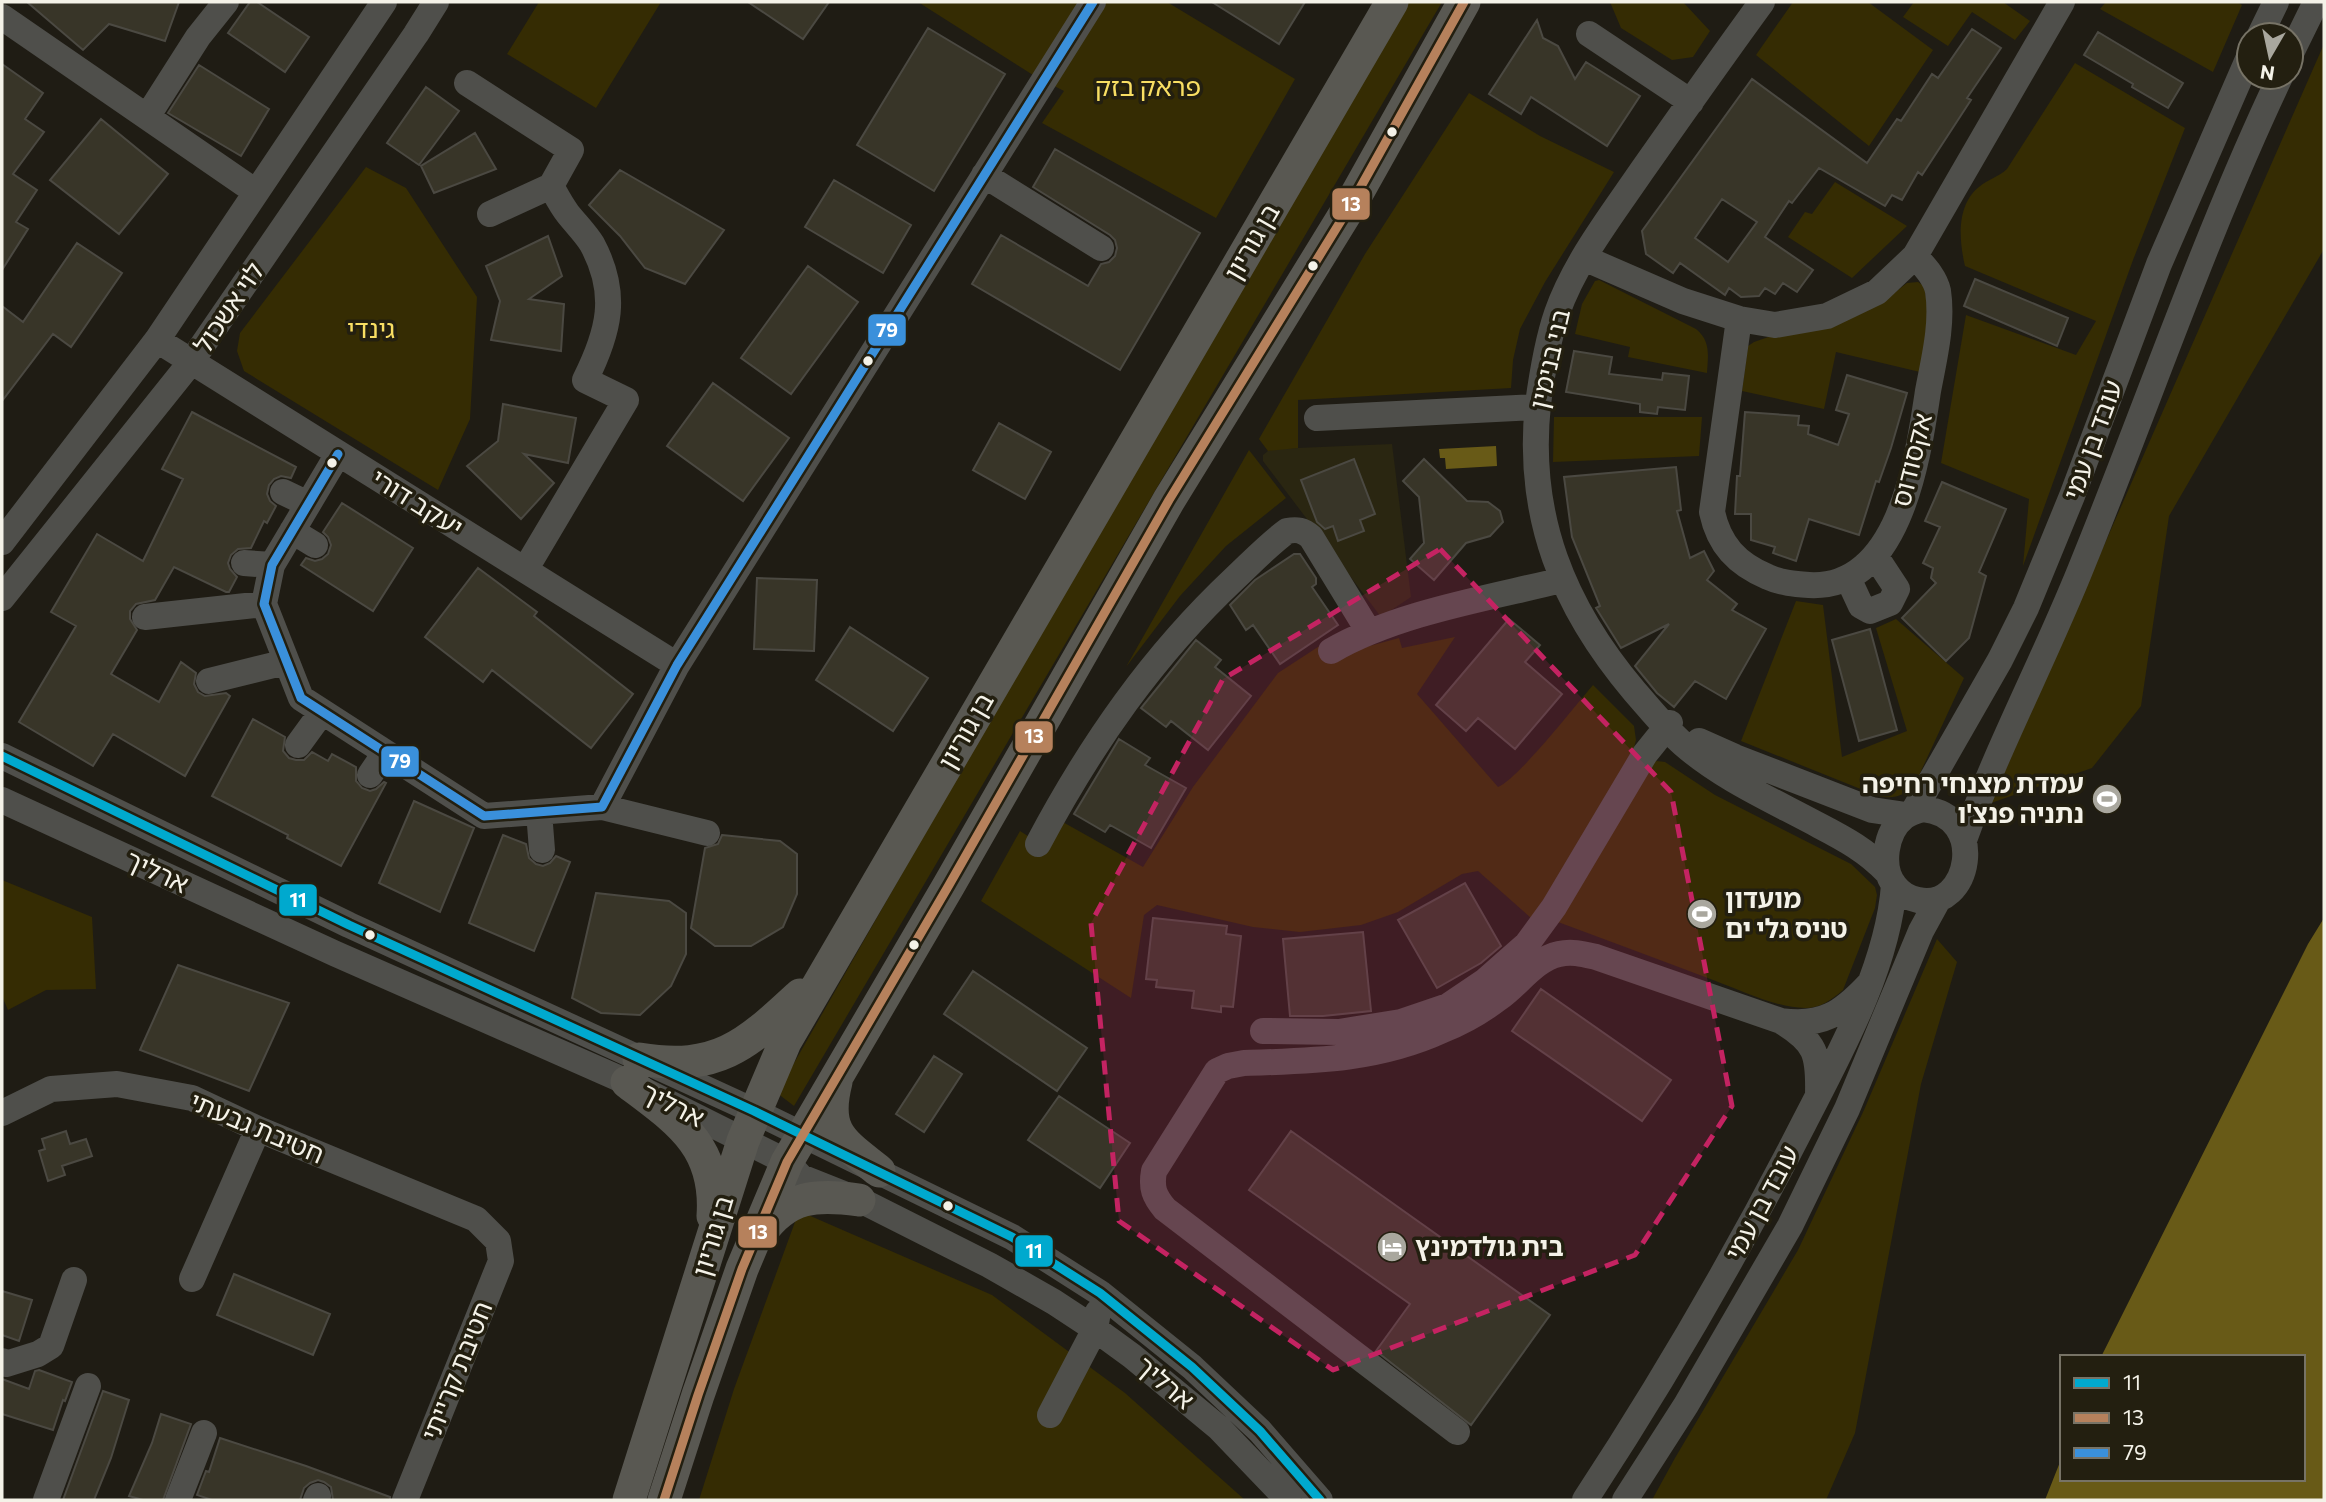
<svg xmlns="http://www.w3.org/2000/svg" width="2326" height="1502" viewBox="0 0 2326 1502" font-family="Commissioner,'Noto Sans Hebrew',sans-serif">
  <rect width="100%" height="100%" fill="#1f1c14"/>
  <path fill="#2a2611" d="M1392,444L1411,597L1381,617L1263,461V455L1268,451L1274,449Z"/>
  <path fill="#352c03" d="M539,2H661L596,108L507,54Z
    M918,2H1167L1295,79L1216,218L1042,123L1064,91L1033,75Z
    M1407,2H1442L794,1106L777,1093L1192,365Z
    M1610,2H1683L1710,31L1693,57L1672,60L1621,28Z
    M1793,2H1868L1933,50L1869,146L1756,55Z
    M1914,2H2003L2030,21L2015,40L1972,12L1948,46L1903,17Z
    M2106,2H2237L2242,5L2213,72L2100,9Z
    M2324,44V249L2169,516L2141,706L2092,768L1991,803Z
    M2075,63L2185,128L2133,260L2023,566L2029,499L1941,463L1966,315L2076,355L2096,321L1965,266C1959,241 1956,205 1979,187C1988,179 1999,177 2007,169Z
    M1469,93L1540,136L1614,172L1545,282L1520,329L1513,360L1511,388L1298,400V448L1268,451L1259,439L1365,254Z
    M366,167L406,188L477,297L470,419L438,490L244,371L237,351L240,333Z
    M1835,182L1907,226L1852,278L1788,237L1805,212L1812,214Z
    M1599,280L1696,329C1711,341 1708,356 1707,373L1628,357L1630,347L1575,334L1582,304L1595,281Z
    M1918,282L1924,286L1929,313L1920,372L1836,352L1824,409L1742,391L1748,346L1754,342L1894,293L1907,283Z
    M1554,417H1702L1699,456L1553,462Z
    M1249,450L1286,498L1226,546L1180,596L1126,667Z
    M1796,601L1823,605L1842,757L1907,731L1876,628L1896,619L1964,678L1915,784C1903,797 1894,799 1878,796L1741,741Z
    M1455,637L1417,694L1498,787C1518,779 1575,706 1593,685L1634,726L1636,740L1633,751L1553,891L1531,918L1478,871L1462,874L1398,912L1361,925L1300,932L1253,927L1157,905L1144,915L1131,998L981,901L1020,831L1048,849L1061,821L1143,867L1193,787L1278,673L1321,645L1355,650L1399,638L1402,648Z
    M1657,761L1665,762L1715,795L1851,864L1875,887L1877,895L1875,908L1843,990C1831,1000 1821,1008 1805,1008C1777,1008 1740,990 1713,980C1662,961 1610,941 1558,922L1651,762Z
    M2,880L92,917L96,989L46,990L8,1010L2,996Z
    M1937,939L1957,962L1921,1084L1855,1433L1826,1500H1652L1675,1458L1798,1250L1864,1110Z
    M799,1211L992,1295L1125,1393L1245,1500H699L734,1389Z"/>
  <path fill="#685a17" d="M1496,446L1497,466L1446,469L1445,458H1440L1439,449Z
    M2324,918V1500H2045L2062,1457V1479H2303V1357H2101L2308,944Z"/>
  <path fill="#383528" stroke="#4b4942" stroke-width="2" fill-rule="evenodd" d="M27,2H179L165,41L109,24L83,50Z
    M250,2H257L309,37L285,72L228,33Z
    M748,2H829L803,39Z
    M1212,2H1305L1279,44Z
    M1537,20L1543,38L1558,46L1575,79L1586,62L1640,96L1607,146L1531,97L1521,114L1489,94Z
    M928,28L1005,74L934,191L857,145Z
    M1972,29L2001,48L1967,98L1971,100L1922,175L1918,172L1902,200L1892,195L1885,206L1819,168L1792,203L1789,201L1765,237L1813,270L1797,292L1783,283L1775,294L1765,288L1759,296L1741,297L1729,288L1725,295L1680,263L1673,273L1646,254L1642,231L1752,79L1867,163L1897,119L1901,121L1932,74L1938,78ZM1722,199L1757,222L1728,262L1695,238Z
    M2098,32L2183,83L2168,108L2132,87L2133,84L2084,55Z
    M2,64L43,93L25,119L44,132L13,174L37,190L16,222L28,229L2,270Z
    M199,65L269,109L241,156L168,113Z
    M426,87L459,111L419,165L387,143Z
    M101,119L168,174L119,234L50,180Z
    M475,133L496,169L434,193L421,166Z
    M1055,149L1200,233L1120,370L972,284L1001,235L1088,286L1101,264L1109,262L1115,256L1117,248L1115,240L1110,235L1033,187Z
    M620,170L724,230L685,284L645,268L620,236L589,205Z
    M834,180L911,225L883,273L805,227Z
    M548,236L562,276L529,299L564,304L561,351L491,340L500,301L486,266Z
    M77,243L122,273L71,347L53,334L2,401V306L23,322Z
    M808,266L858,302L791,394L741,358Z
    M1975,279L2068,318L2057,346L1964,306Z
    M1574,351L1612,357L1609,374L1662,380L1663,373L1689,376L1685,410L1658,407L1657,414L1640,412V404L1566,392Z
    M1847,375L1907,393L1891,448L1879,482L1876,481L1859,535L1809,519L1796,561L1773,553L1775,547L1751,540V514H1735L1737,476H1740L1745,412L1799,416L1798,425L1809,426L1808,434L1838,445L1849,414L1836,410Z
    M713,383L789,438L743,501L667,446Z
    M503,404L576,418L568,463L524,454L554,483L521,519L467,466L498,441Z
    M192,412L296,467L291,478L281,476L274,479L269,485L267,494L270,501L276,506L267,523L264,521L251,548L238,549L231,555L228,563L230,569L237,577L229,592H226L174,567L155,600L136,604L130,611V619L137,630L111,674L159,702L181,662L196,673L194,684L198,692L205,696L226,693L230,696L185,776L113,734L93,766L19,722L76,626L51,612L97,534L143,561L183,479L162,469Z
    M999,423L1051,452L1025,499L973,470Z
    M1354,459L1375,514L1360,520L1364,531L1338,541L1333,526L1325,529L1317,522L1301,480Z
    M1424,459L1467,501L1488,502L1500,511L1503,522L1490,536L1466,543L1434,580L1410,559L1424,543L1419,497L1403,481Z
    M1676,467L1681,510L1677,511L1690,558L1704,551L1714,571L1707,580L1737,604L1732,610L1766,629L1726,699L1695,681L1674,707L1657,693L1635,666L1669,624L1621,648L1596,608L1600,606L1572,537L1564,477Z
    M1942,482L2006,509L1979,572L1986,576L1969,638L1946,661L1902,618L1936,583L1931,578L1933,568L1923,563L1940,527L1925,521Z
    M342,503L413,548L373,611L301,565L306,558L315,561L322,559L328,554L331,545L328,537L323,532Z
    M1294,554H1300L1316,578V584L1312,587L1338,625L1280,664L1253,625L1246,630L1230,605L1255,580Z
    M478,568L537,612L534,616L633,694L591,748L492,670L483,682L425,637Z
    M757,578L817,580L814,651L754,649Z
    M1509,619L1540,645L1525,662L1562,694L1515,749L1478,718L1466,731L1436,705Z
    M850,627L928,678L893,731L816,680Z
    M1870,629L1897,730L1859,741L1832,640Z
    M1196,640L1221,660L1215,667L1251,696L1208,750L1171,721L1166,727L1141,708Z
    M253,719L285,737L283,751L289,758L296,760H304L312,752L328,761L332,754L356,767V781L362,788L370,791L376,789L384,782L386,783L341,866L287,838L288,835L212,796Z
    M1119,739L1150,758L1145,765L1186,788L1151,848L1110,825L1105,832L1074,814Z
    M414,801L474,828L440,912L379,883Z
    M503,835L526,844L529,858L536,864L543,866L550,863L556,856L570,862L534,951L469,923Z
    M722,835L780,841L797,854V894L783,927L751,946H715L691,928L705,848L718,844Z
    M1465,883L1501,946L1481,963L1437,988L1398,920Z
    M596,893L669,901L686,913V954L671,986L640,1015L601,1013L572,998Z
    M1153,918L1227,926L1226,934L1241,936L1233,1007L1221,1006V1012L1192,1008L1194,991L1156,987L1157,980L1146,979Z
    M1363,932L1371,1011L1323,1016H1290L1283,939Z
    M178,965L289,1003L249,1091L140,1050Z
    M973,971L1087,1048L1057,1091L944,1014Z
    M1541,989L1671,1080L1642,1121L1512,1031Z
    M934,1056L962,1074L924,1132L896,1114Z
    M1059,1096L1130,1143L1100,1188L1028,1140Z
    M66,1131L70,1144L86,1139L92,1156L62,1166L65,1175L48,1181L39,1151L45,1149L42,1139Z
    M1291,1131L1550,1315L1471,1425L1376,1351L1410,1304L1249,1190Z
    M234,1274L330,1314L313,1355L217,1315Z
    M2,1291L32,1300L19,1341L2,1335Z
    M39,1370L72,1382L65,1401L63,1400L53,1430L2,1414V1379L29,1389L35,1371Z
    M103,1391L129,1400L111,1458L94,1500H63Z
    M161,1414L191,1424L163,1500H143L129,1496L152,1443Z
    M220,1438L306,1466L390,1497V1500H333L331,1487L324,1482L318,1480L310,1483L304,1488L300,1500H212L197,1495L206,1471L209,1472Z"/>
  <g fill="none" stroke-linecap="round" stroke-linejoin="round">
    <path stroke="#4f4f4b" stroke-width="26" d="M1762,2C1721,58 1681,115 1641,172C1611,216 1575,262 1557,313C1547,342 1542,374 1538,404C1526,516 1563,607 1635,692C1650,709 1665,728 1683,744C1723,779 1774,801 1820,826C1845,839 1867,851 1887,872
      M2,17L256,192
      M1589,34L1691,102
      M2260,35L2276,2
      M2291,53L2316,2
      M467,83L571,150L551,186L490,214
      M147,117L198,37L226,2
      M984,175L1101,248
      M1584,258L1683,301L1739,319L1775,325L1827,316L1877,292L1915,256L2062,2
      M1739,319L1712,512C1719,545 1737,564 1768,577C1781,583 1795,584 1809,585C1900,590 1918,457 1928,391C1934,359 1943,324 1938,291C1935,277 1924,266 1915,256
      M157,340L677,665
      M1317,418L1538,407
      M338,454L272,565L264,604L301,698L484,816L602,807L677,665L1093,2
      M283,492L308,504
      M292,531L315,545
      M2,542L157,340L384,2
      M244,563L272,565
      M525,570L626,400L585,380C609,332 619,294 592,244C586,234 576,224 568,214C561,205 556,195 551,186
      M1848,578L1861,606L1870,611L1890,603L1897,589L1876,557
      M2,598L191,362L416,34L436,2
      M145,617L264,604
      M1331,651C1396,613 1489,598 1562,580
      M209,681L286,662
      M1699,741L1735,757L1872,810L1906,815
      M298,745L322,712
      M2,756L349,925L754,1111L1012,1237L1100,1293L1192,1367L1260,1431L1320,1500
      M370,775L385,753
      M2,800L336,954L627,1082L787,1162L801,1177L864,1202L989,1265L1054,1302L1095,1329L1132,1356L1219,1428L1288,1500
      M602,807L707,833
      M1923,809C1989,815 1970,912 1918,900C1908,898 1901,894 1895,886C1880,868 1885,832 1904,817C1909,813 1916,811 1923,809Z
      M539,812L542,850
      M1913,812L2000,660L2026,608L2072,496L2159,264L2249,57
      M1964,840C1998,746 2046,656 2083,563C2149,401 2205,235 2280,77
      M1038,844C1091,744 1153,655 1235,578C1252,562 1268,545 1287,531C1297,529 1303,530 1311,537L1369,632
      M1781,1021C1816,1042 1819,1054 1818,1094
      M1263,1031L1339,1032L1401,1022L1448,1006L1485,981L1527,944L1554,907L1645,754L1670,723
      M2,1113L51,1089L117,1084L192,1098L258,1129L476,1219L498,1241L501,1261L405,1500
      M192,1279L258,1129
      M2,1361L6,1364L38,1354L51,1346L74,1280
      M1050,1415L1095,1329L1098,1312
      M1457,1432L1165,1209C1154,1196 1151,1188 1154,1171L1217,1071L1228,1066L1244,1063C1314,1061 1378,1060 1443,1030C1463,1022 1482,1011 1499,998C1518,985 1535,959 1559,954C1572,951 1583,954 1596,957L1781,1021C1822,1027 1842,1013 1869,984
      M46,1500L88,1386
      M178,1500L204,1433
      M316,1500L318,1496
      M1585,1500C1665,1378 1738,1252 1804,1123C1841,1051 1888,966 1894,885
      M1625,1500L1686,1405L1790,1226L1847,1109L1921,931L1938,900"/>
    <path stroke="#595852" stroke-width="33" d="M639,1059C718,1072 746,1045 800,995
      M627,1082C677,1120 718,1145 713,1216
      M836,1082C823,1133 843,1142 879,1171
      M760,1234C787,1195 817,1194 859,1200
      M629,1500L743,1141L785,1042L1392,2
      M664,1500L698,1395L742,1269L787,1162L949,885L1169,500L1350,206L1464,2"/>
    <g stroke="#231f10" stroke-width="14">
      <path id="bus-1" d="M2,756L349,925L754,1111L1012,1237L1100,1293L1192,1367L1260,1431L1320,1500"/>
    </g>
    <g stroke="#231f10" stroke-width="14">
      <path id="bus-2" d="M664,1500L698,1395L742,1269L787,1162L949,885L1169,500L1350,206L1464,2"/>
    </g>
    <g stroke="#231f10" stroke-width="14">
      <path id="bus-3" d="M338,454L272,565L264,604L301,698L484,816L602,807L677,665L1093,2"/>
    </g>
    <use href="#bus-1" stroke="#00a9ce" stroke-width="9"/>
    <use href="#bus-2" stroke="#b6815c" stroke-width="9"/>
    <use href="#bus-3" stroke="#3a90db" stroke-width="9"/>
  </g>
  <path fill="#c42362" fill-opacity="0.2" stroke="#c42362" stroke-width="5" stroke-dasharray="14 9" stroke-linejoin="round" d="M1440,549L1671,792L1732,1106L1635,1255L1333,1370L1119,1221L1091,923L1223,679Z"/>
  <defs>
    <g id="stadium-disc" transform="scale(1.575)"><circle r="9.5" fill="#a9a79e" stroke="#231f10"/><path d="M0-5a6.5 5 0 1 0 0 10a6.5 5 0 1 0 0-10ZM-3.5-1.8h7v3.6h-7Z" fill="#fff"/></g>
    <g id="hotel-disc" transform="scale(1.575)"><circle r="9.5" fill="#a9a79e" stroke="#231f10"/><path d="M-6-4.5h1.5V1H6V5H4.5V3h-9V5H-6ZM-4 0a1.8 1.8 0 1 1 3.6 0ZM.5 0V-2.5h3Q6-2.5 6 0Z" fill="#fff"/></g>
  </defs>
  <g fill-rule="evenodd">
    <use href="#stadium-disc" x="2107" y="799"/>
    <use href="#stadium-disc" x="1702" y="914"/>
    <use href="#hotel-disc" x="1392" y="1247"/>
  </g>
  <g fill="#f4f2e8" stroke="#231f10" stroke-width="2.5">
    <circle cx="1392" cy="132" r="6"/>
    <circle cx="1313" cy="266" r="6"/>
    <circle cx="868" cy="361" r="6"/>
    <circle cx="332" cy="463" r="6"/>
    <circle cx="370" cy="935" r="6"/>
    <circle cx="914" cy="945" r="6"/>
    <circle cx="948" cy="1206" r="6"/>
  </g>
  <g text-anchor="middle" stroke-width="7" stroke-linejoin="round" paint-order="stroke">
    <g font-size="26" fill="#f8de63" stroke="#231f10">
      <text x="1148" y="96">פראק בזק</text>
      <text x="371" y="338">גינדי</text>
    </g>
    <g font-size="26" fill="#f4f2e8" stroke="#231f10">
      <text transform="translate(1252 242) rotate(-60)" y="9">בן גוריון</text>
      <text transform="translate(229 308) rotate(-56)" y="9">לוי אשכול</text>
      <text transform="translate(1550 359) rotate(-77)" y="9">בני בנימין</text>
      <text transform="translate(2093 440) rotate(-70)" y="9">עובד בן עמי</text>
      <text transform="translate(1912 460) rotate(-76)" y="9">אקסודוס</text>
      <text transform="translate(417 503) rotate(32)" y="9">יעקב דורי</text>
      <text transform="translate(966 731) rotate(-60)" y="9">בן גוריון</text>
      <text transform="translate(157 872) rotate(25)" y="9">ארליך</text>
      <text transform="translate(673 1105) rotate(27)" y="9">ארליך</text>
      <text transform="translate(257 1128) rotate(23)" y="9">חטיבת גבעתי</text>
      <text transform="translate(1762 1203) rotate(-62)" y="9">עובד בן עמי</text>
      <text transform="translate(713 1236) rotate(-73)" y="9">בן גוריון</text>
      <text transform="translate(457 1371) rotate(-68)" y="9">חטיבת קרייתי</text>
      <text transform="translate(1165 1383) rotate(40)" y="9">ארליך</text>
    </g>
    <g font-size="26" font-weight="bold" fill="#f4f2e8" stroke="#231f10" text-anchor="start">
      <text x="2084" y="793" text-anchor="end">עמדת מצנחי רחיפה<tspan x="2084" dy="30">נתניה פנצ'ו</tspan></text>
      <text x="1725" y="908">מועדון<tspan x="1725" dy="30">טניס גלי ים</tspan></text>
      <text x="1415" y="1256">בית גולדמינץ</text>
    </g>
  </g>
  <g stroke="#231f10" stroke-width="2.5">
    <rect x="1331" y="187" width="40" height="34" rx="7" fill="#b6815c"/>
    <rect x="867" y="313" width="40" height="34" rx="7" fill="#3a90db"/>
    <rect x="1014" y="720" width="40" height="34" rx="7" fill="#b6815c"/>
    <rect x="380" y="745" width="40" height="33" rx="7" fill="#3a90db"/>
    <rect x="278" y="883" width="40" height="34" rx="7" fill="#00a9ce"/>
    <rect x="737" y="1215" width="41" height="34" rx="7" fill="#b6815c"/>
    <rect x="1014" y="1234" width="40" height="34" rx="7" fill="#00a9ce"/>
  </g>
  <g font-size="19" text-anchor="middle" font-weight="bold" fill="#fff">
    <text x="1351" y="211">13</text>
    <text x="887" y="337">79</text>
    <text x="1034" y="743">13</text>
    <text x="400" y="768">79</text>
    <text x="298" y="907">11</text>
    <text x="758" y="1239">13</text>
    <text x="1034" y="1258">11</text>
  </g>
  <rect width="2326" height="1502" fill="none" stroke="#f4f2e8" stroke-width="7"/>
  <rect x="2060" y="1355" width="245" height="126" fill="#231f10" stroke="#777366" stroke-width="2"/>
  <rect x="2074" y="1378" width="35" height="10" fill="#00a9ce" stroke="#777366" stroke-width="2"/>
  <text x="2123" y="1390" font-size="21" fill="#f4f2e8">11</text>
  <rect x="2074" y="1413" width="35" height="10" fill="#b6815c" stroke="#777366" stroke-width="2"/>
  <text x="2123" y="1425" font-size="21" fill="#f4f2e8">13</text>
  <rect x="2074" y="1448" width="35" height="10" fill="#3a90db" stroke="#777366" stroke-width="2"/>
  <text x="2123" y="1460" font-size="21" fill="#f4f2e8">79</text>
  <g transform="translate(2270 56) rotate(189)"><circle r="33" fill="#231f10" stroke="#777366" stroke-width="2"/>
  <path d="M0-5L12 26L0 18L-12 26Z" fill="#a9a79e"/>
  <text y="-10" font-size="19" font-weight="bold" text-anchor="middle" fill="#f4f2e8">N</text>
  </g>
</svg>
